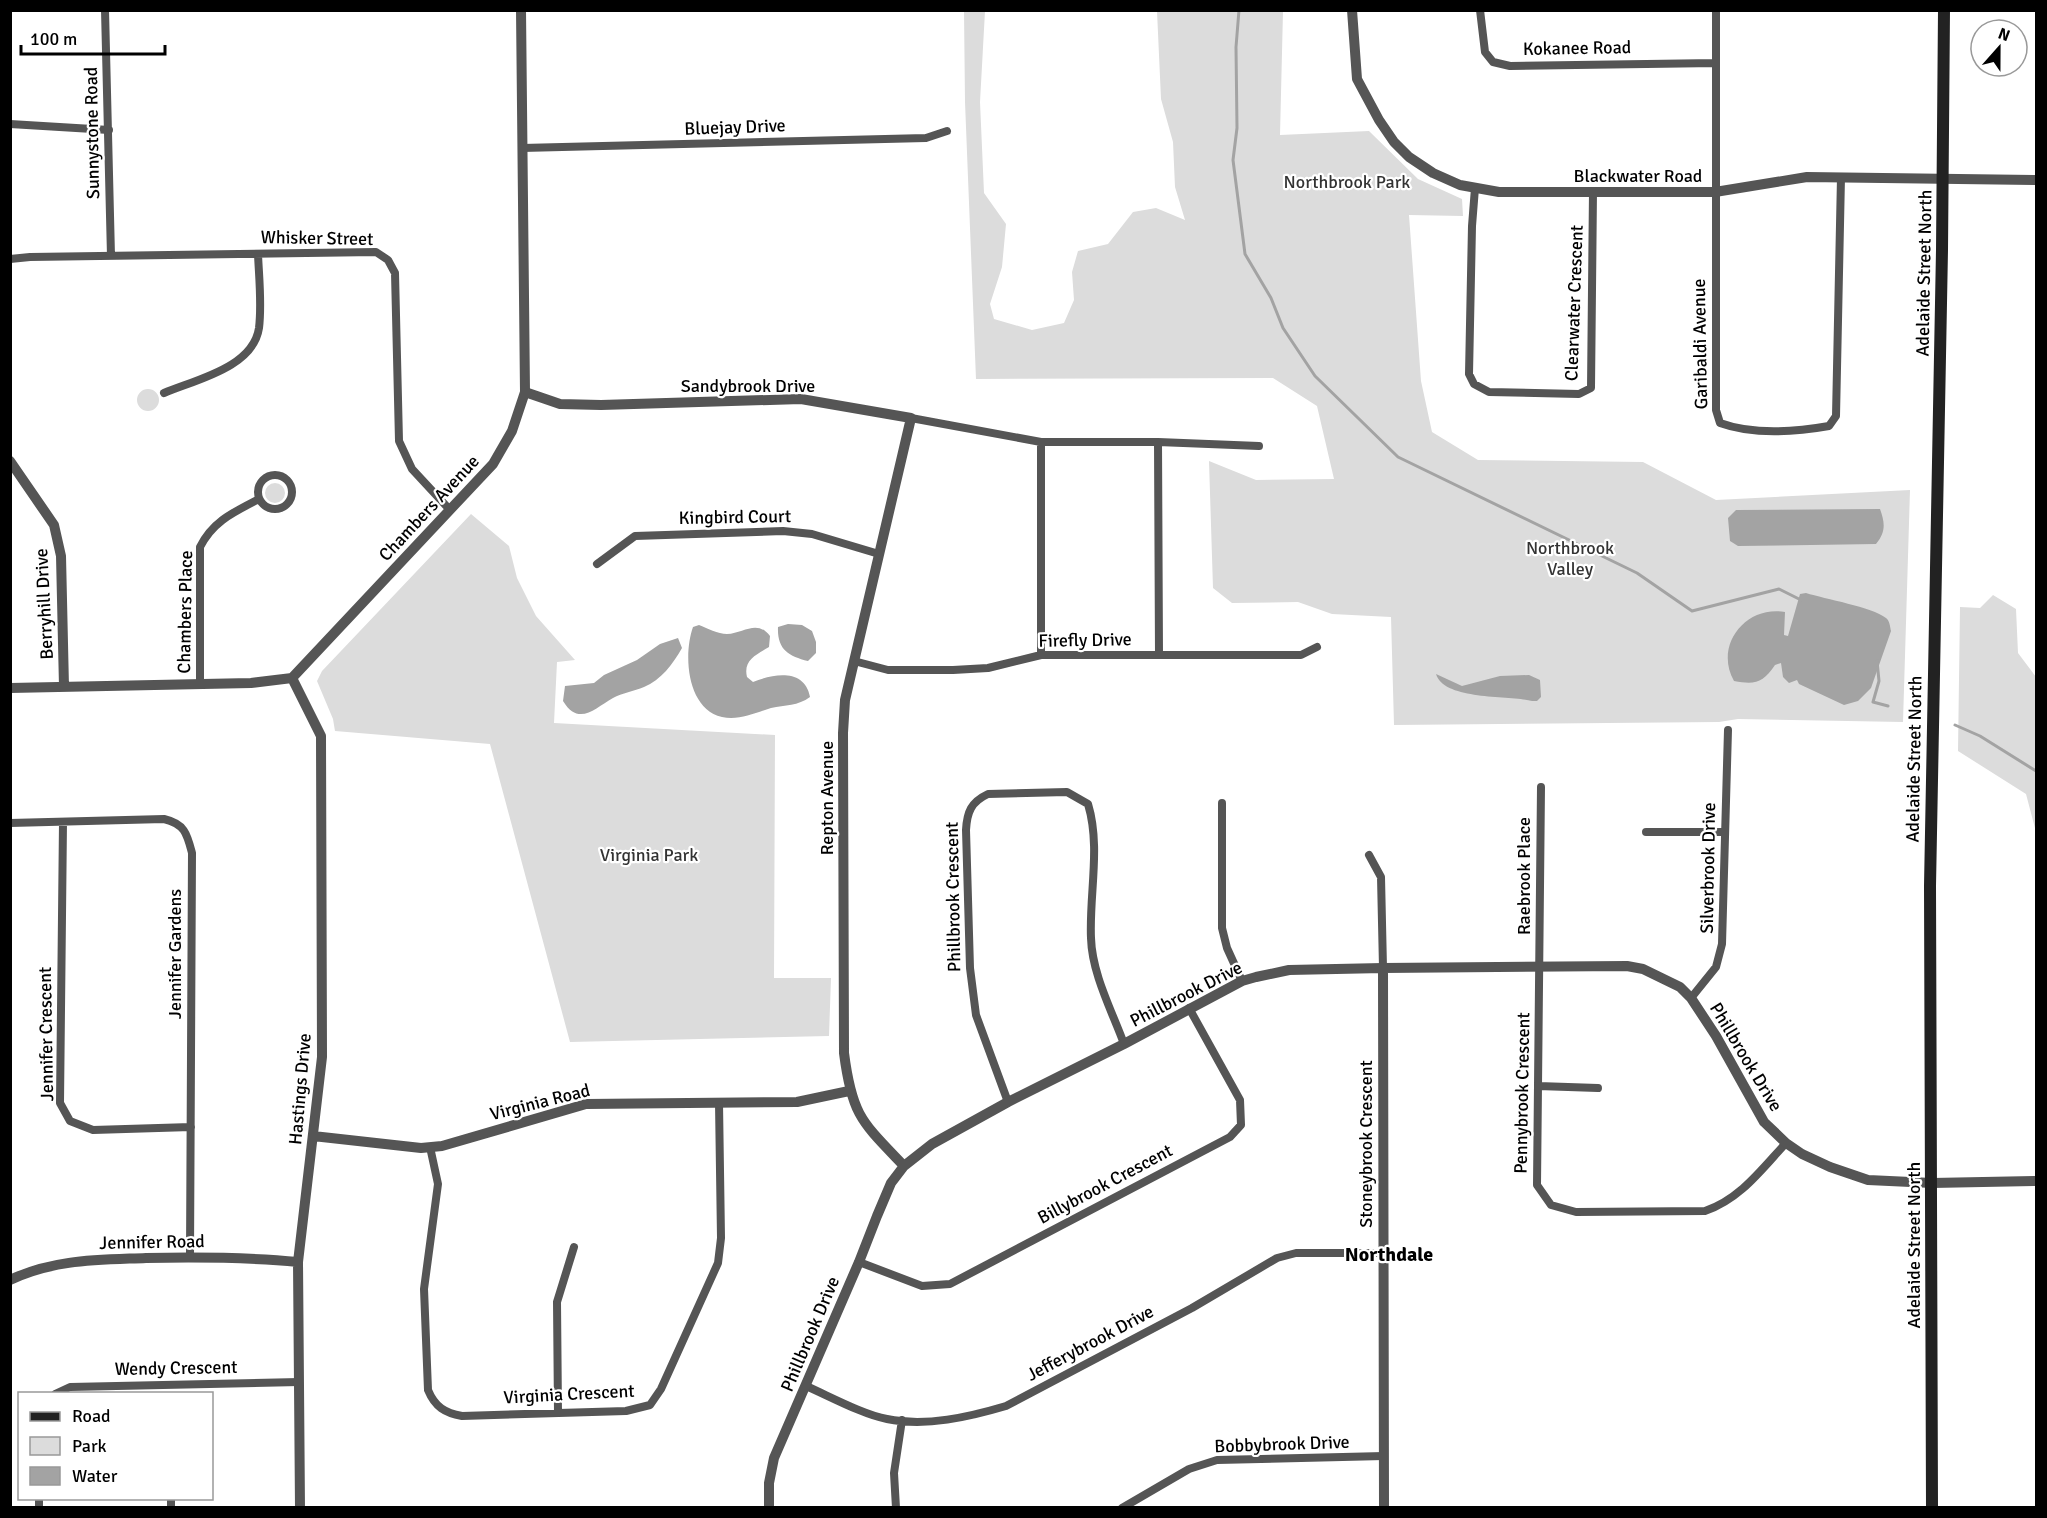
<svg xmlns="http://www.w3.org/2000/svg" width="2047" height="1518" viewBox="0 0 2047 1518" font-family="Signika,sans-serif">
  <rect width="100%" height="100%" fill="#fff"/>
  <path fill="#dcdcdc" d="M964,11H985L980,102L984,193L1006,224L1002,267L990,304L994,319L1032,330L1064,323L1074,300L1072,272L1078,251L1108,244L1133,212L1156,208L1185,220L1175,187L1173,142L1161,99L1157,11H1283L1280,135L1369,131L1418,179L1462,199L1463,216L1409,215L1421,381L1432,432L1478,460L1643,462L1716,500L1910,490L1903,722L1738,719L1719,722L1394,725L1391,617L1332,614L1298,602L1232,603L1213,588L1209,461L1256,480L1334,479L1317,406L1273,378L976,379L965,102Z
    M137 400a11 11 0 1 1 22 0a11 11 0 1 1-22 0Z
    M265 493a10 10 0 1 1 20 0a10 10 0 1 1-20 0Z
    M471,514L509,546L517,578L536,616L575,660L557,662L554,723L775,735L774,978H831L829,1036L570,1042L490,744L335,731L333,719L317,681L322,671Z
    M1993,595L2016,609L2018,653L2036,677V832L2026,794L1958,751L1960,607L1980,608Z"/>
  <path fill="#a3a3a3" d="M1880,509C1885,523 1886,532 1876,544L1738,546L1730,541L1728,518L1736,510Z
    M1806,593C1825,599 1872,607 1886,618C1890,621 1890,627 1891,631L1871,688L1858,701L1844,705L1799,684L1797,680L1789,683L1783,677L1781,663L1775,665C1763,683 1755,685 1734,681C1714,646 1745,605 1785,612L1784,635L1788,636L1800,594Z
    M788,624L802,625L812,631L816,642V653L808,661C788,656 777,649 778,627Z
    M699,625C707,628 718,634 727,634C744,633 757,619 770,636L769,647C756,655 743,660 747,677L753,682C775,673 805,669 810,697C798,706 785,705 771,708C755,713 738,721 722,717C687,709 683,655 693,627Z
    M678,638L682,648C673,664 661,680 644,687C634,691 622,693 613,698C595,708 579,727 563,701L565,686L594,683L604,675L637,660L660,644Z
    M1436,674L1462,686L1500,676L1529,675L1540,680L1541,697L1537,701H1532C1511,695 1444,701 1436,674Z"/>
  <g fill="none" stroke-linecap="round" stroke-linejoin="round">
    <path stroke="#a3a3a3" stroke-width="3" d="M1239,10L1236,47L1237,128L1233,160L1245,254L1271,298L1283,328L1315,376L1398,457L1637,573L1692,611L1779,589L1801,600
      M1877,661L1879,681L1873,702L1888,706
      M1955,725L1980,736L2036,771"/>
    <path stroke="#555" stroke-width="8" d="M105,10L111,256
      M1480,10L1485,52L1493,62L1510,66L1716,63
      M1716,10V410L1720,423C1753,435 1795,432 1829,426L1836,416L1841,177
      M10,124L109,130
      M522,148L926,138L947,131
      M1475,188L1472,226L1469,374L1474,384L1489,392L1579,394L1591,388L1593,191
      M10,259L30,257L376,252L388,260L395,273L399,441L412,469L450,510
      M164,393C194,380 253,368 259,328C262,304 259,278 258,254
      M911,418L1041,442H1158L1259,446
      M1158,442L1159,655
      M258 492a17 17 0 1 1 34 0a17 17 0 1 1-34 0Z
      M597,564L635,536L783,531L812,534L879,554
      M1041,655V442
      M854,661L888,670H953L988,668L1041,655H1301L1317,647
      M200,684V547C213,521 234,512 259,499
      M1541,787L1537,1185L1551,1205L1576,1212L1705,1211C1740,1199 1761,1170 1786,1143
      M1222,803V928L1227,948L1242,981
      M63,822L60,1103L70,1121L93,1130L191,1127
      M10,823L164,819C185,824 187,834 192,853L190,1257
      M1646,832H1725
      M1369,855L1381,877L1383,968
      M1691,998L1716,967L1722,944L1728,730
      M1538,1086L1598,1088
      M1008,1102L976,1015L970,968L966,830C967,812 971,802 988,794L1067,792L1088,804C1101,847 1089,894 1091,938C1092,974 1112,1011 1124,1044
      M430,1147L438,1184L424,1289L428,1390C435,1407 445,1413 462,1416L626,1411L650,1405L661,1389L718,1263L721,1238L719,1103
      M859,1262L922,1286L950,1284L1230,1137L1241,1125L1240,1100L1189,1008
      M806,1386C829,1396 864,1415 887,1419C926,1427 969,1417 1006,1406L1192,1308L1277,1258L1296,1253H1383
      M55,1394L70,1387L299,1382
      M558,1413L557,1302L574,1247
      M39,1508V1498
      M171,1508V1498
      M896,1508L894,1473L902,1420
      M1122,1508L1189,1469L1217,1460L1384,1456"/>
    <path stroke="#555" stroke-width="10" d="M1352,10L1357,79L1379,120L1394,142L1409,157L1433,173L1460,185L1499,192H1715L1807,177L2036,180
      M525,392L560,404L601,405L801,399L911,418L845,700L843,733L844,1053C852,1116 862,1122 904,1166
      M10,461L54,525L61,556L64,687
      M292,678L321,736L322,1057L298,1262L300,1508
      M10,688L251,683L292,678L493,464L512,431L525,392L521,10
      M1383,968L1384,1508
      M313,1136L421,1148L442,1146L586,1104L797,1102L849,1091
      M10,1280C54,1259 99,1260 146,1258C197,1257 247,1257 298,1262
      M769,1508V1483L774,1458L859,1262L877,1216L891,1183L904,1166L932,1144L1008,1102L1124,1044L1242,981L1256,977L1289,970L1383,968L1627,966L1643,969L1680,987L1691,998L1716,1036L1764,1122L1786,1143L1802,1154L1830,1167L1868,1180L1932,1183L2036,1181"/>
    <path stroke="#222" stroke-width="12" d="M1932,1508L1930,886L1942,250L1944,10"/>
  </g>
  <g text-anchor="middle" stroke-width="4.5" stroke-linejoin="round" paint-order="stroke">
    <g font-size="18" fill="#000" stroke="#fff">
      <text transform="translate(1577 48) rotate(-1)" y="6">Kokanee Road</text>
      <text transform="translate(735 127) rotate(-2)" y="6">Bluejay Drive</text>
      <text transform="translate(92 133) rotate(-91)" y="6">Sunnystone Road</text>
      <text x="1638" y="182">Blackwater Road</text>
      <text transform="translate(317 238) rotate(1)" y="6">Whisker Street</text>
      <text transform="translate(1924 273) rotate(-89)" y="6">Adelaide Street North</text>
      <text transform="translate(1574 303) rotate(-88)" y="6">Clearwater Crescent</text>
      <text transform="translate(1700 344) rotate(-91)" y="6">Garibaldi Avenue</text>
      <text x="748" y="392">Sandybrook Drive</text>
      <text transform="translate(429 508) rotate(-47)" y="6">Chambers Avenue</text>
      <text transform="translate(735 517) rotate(-1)" y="6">Kingbird Court</text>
      <text transform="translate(44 604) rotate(-93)" y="6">Berryhill Drive</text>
      <text transform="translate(185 612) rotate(-89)" y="6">Chambers Place</text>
      <text transform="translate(1085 640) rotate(-1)" y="6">Firefly Drive</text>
      <text transform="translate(1914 759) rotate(-89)" y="6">Adelaide Street North</text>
      <text transform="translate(827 798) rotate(-90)" y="6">Repton Avenue</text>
      <text transform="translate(1708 868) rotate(-89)" y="6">Silverbrook Drive</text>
      <text transform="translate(1524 876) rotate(-90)" y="6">Raebrook Place</text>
      <text transform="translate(953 897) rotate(-91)" y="6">Phillbrook Crescent</text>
      <text transform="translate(175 954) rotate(-90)" y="6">Jennifer Gardens</text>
      <text transform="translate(1186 994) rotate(-27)" y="6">Phillbrook Drive</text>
      <text transform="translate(46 1034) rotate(-91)" y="6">Jennifer Crescent</text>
      <text transform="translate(1746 1057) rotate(59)" y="6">Phillbrook Drive</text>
      <text transform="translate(300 1089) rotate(-85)" y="6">Hastings Drive</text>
      <text transform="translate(1522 1093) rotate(-89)" y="6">Pennybrook Crescent</text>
      <text transform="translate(540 1102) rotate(-14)" y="6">Virginia Road</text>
      <text transform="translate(1366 1144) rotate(-90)" y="6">Stoneybrook Crescent</text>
      <text transform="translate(1105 1184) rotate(-28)" y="6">Billybrook Crescent</text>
      <text transform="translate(152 1242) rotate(-1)" y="6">Jennifer Road</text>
      <text transform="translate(1914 1245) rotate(-90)" y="6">Adelaide Street North</text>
      <text transform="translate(810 1334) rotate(-67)" y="6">Phillbrook Drive</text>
      <text transform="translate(1090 1343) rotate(-28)" y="6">Jefferybrook Drive</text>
      <text transform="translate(176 1368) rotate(-1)" y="6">Wendy Crescent</text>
      <text transform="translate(569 1394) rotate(-3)" y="6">Virginia Crescent</text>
      <text transform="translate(1282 1444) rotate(-2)" y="6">Bobbybrook Drive</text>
    </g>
    <g font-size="18" fill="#333" stroke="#fff">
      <text x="1347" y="188">Northbrook Park</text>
      <text x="1570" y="554">Northbrook<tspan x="1570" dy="21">Valley</tspan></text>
      <text x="649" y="861">Virginia Park</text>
    </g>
    <g font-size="20" font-weight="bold" fill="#000" stroke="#fff">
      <text x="1389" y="1261">Northdale</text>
    </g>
  </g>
  <rect width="2047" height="1518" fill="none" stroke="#000000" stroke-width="24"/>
  <rect x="18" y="1392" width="195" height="108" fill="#ffffff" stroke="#999999" stroke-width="1.5"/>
  <rect x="30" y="1412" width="30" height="9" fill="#222222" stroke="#999999" stroke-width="1.5"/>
  <text x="72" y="1422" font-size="18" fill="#000000">Road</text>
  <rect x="30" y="1437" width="30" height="18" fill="#dcdcdc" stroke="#999999" stroke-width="1.5"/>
  <text x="72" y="1452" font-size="18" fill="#000000">Park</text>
  <rect x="30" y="1467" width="30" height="18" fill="#a3a3a3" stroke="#999999" stroke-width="1.5"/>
  <text x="72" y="1482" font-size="18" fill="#000000">Water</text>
  <g transform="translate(1999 48) rotate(21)"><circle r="28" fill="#ffffff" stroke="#999999" stroke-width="1.5"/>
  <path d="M0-4.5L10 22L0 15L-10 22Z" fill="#000000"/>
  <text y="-9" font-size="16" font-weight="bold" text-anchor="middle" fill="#000000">N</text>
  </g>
  <path d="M21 45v9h144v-9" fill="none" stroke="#000000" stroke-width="3"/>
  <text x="30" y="45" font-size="18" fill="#000000" stroke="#ffffff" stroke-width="4.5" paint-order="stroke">100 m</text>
</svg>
